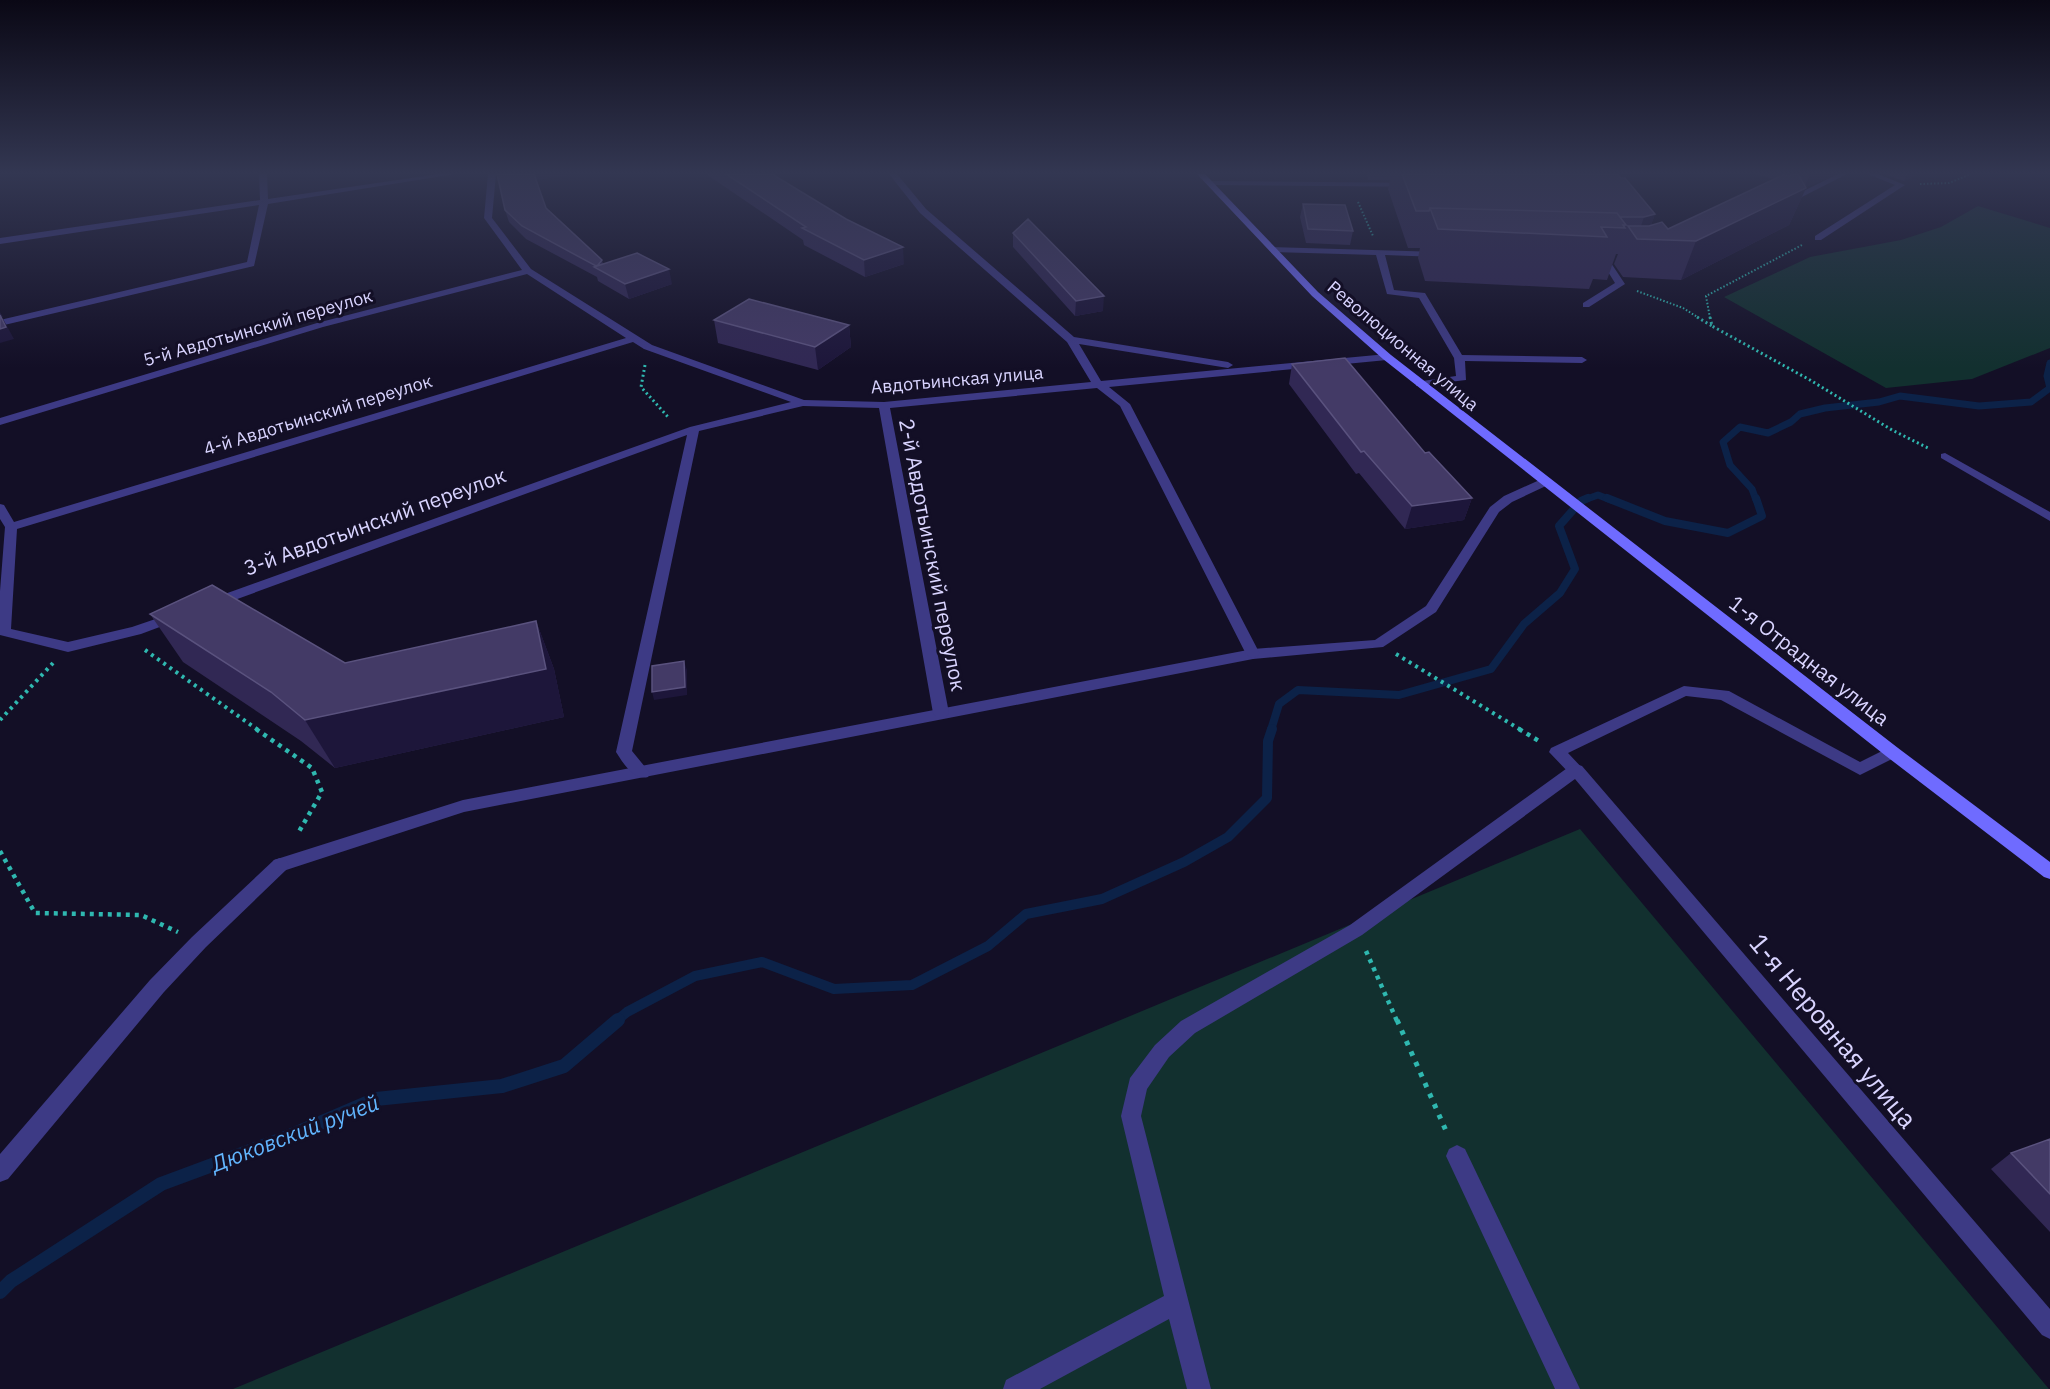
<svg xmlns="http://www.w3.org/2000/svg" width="2050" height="1389" viewBox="0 0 2050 1389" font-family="'IBM Plex Sans',sans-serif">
  <rect width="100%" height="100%" fill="#130f26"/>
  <path fill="#12302f" d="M1978,206L2050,228V348L1972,379L1886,388L1724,297L1810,257L1901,240L1941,227Z
    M1580,829L2049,1389H233Z"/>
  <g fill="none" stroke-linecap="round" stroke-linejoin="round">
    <path stroke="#0c2248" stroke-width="7" d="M1584,500L1598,495L1611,500
      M1756,500L1752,489L1730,465L1723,442L1740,427L1768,433L1791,422L1800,414L1825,408L1879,402L1900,396L1979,406L2031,402L2050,388L2047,376L2050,363"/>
    <path stroke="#0c2248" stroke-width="8" d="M1607,498L1665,521L1728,533L1762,516L1756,498
      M1271,730L1279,704L1298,690L1399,695L1491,669L1524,624L1560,593L1575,569L1559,526L1581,501L1588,498"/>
    <path stroke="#0c2248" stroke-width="10" d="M616,1021L627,1012L695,976L762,962L834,989L912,985L988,946L1026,914L1102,899L1184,862L1228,837L1267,798L1268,741L1272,729"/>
    <path stroke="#0c2248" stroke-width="14" d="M0,1292L11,1281L161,1184L285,1138L376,1099L502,1086L564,1066L618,1020"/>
    <path stroke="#2fb8b0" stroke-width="2" stroke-dasharray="1.5 2" stroke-linecap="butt" d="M1920,184L1949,183L1971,174
      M1358,202L1373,236
      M1637,291L1683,308L1699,318
      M1710,318L1706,296L1802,245"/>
    <path stroke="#2fb8b0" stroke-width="3" stroke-dasharray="2 3" stroke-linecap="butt" d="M1697,317L1712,326
      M1710,317L1712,326L1810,380L1892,430L1928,448
      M645,365L641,387L669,418"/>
    <path stroke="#2fb8b0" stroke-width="4" stroke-dasharray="3 4.5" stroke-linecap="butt" d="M145,650L258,730
      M1396,654L1521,730
      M0,720L53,663"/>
    <path stroke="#2fb8b0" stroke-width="4.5" stroke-dasharray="4 5" stroke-linecap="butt" d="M256,729L312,768L322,792L297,835
      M1519,729L1539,741
      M0,851L35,913L141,915L178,932
      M1366,951L1397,1021"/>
    <path stroke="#2fb8b0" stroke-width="5" stroke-dasharray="4.5 7" stroke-linecap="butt" d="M1397,1020L1447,1133"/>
    <path fill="#3d3a85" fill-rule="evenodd" d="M1425,174H1433L1436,187L1211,185L1207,183L1211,181L1428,183Z
      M1838,174H1847L1790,203L1783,201Z
      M1270,247L1441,252L1442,254L1438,257L1385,255L1394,290L1425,293L1462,355L1582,357L1587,360L1582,363L1465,361L1466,380L1416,386V382L1456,376L1454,358L1419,298L1387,294L1376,255L1273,252L1269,249Z
      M1601,257H1607L1625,284L1589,307H1583V303L1615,283L1600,259Z
      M1544,478L1550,482L1548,485L1512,502L1499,512L1436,612L1383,647L1253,659L464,812L280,872L274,870L271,865L274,860L463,800L1253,649L1375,640L1426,606L1490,507L1504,496Z
      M1684,686L1729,691L1860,762L1892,746L1898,748L1900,752L1898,756L1860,775L1721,700L1686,696L1568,753L1584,770L1582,774H1570L1549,752L1551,748Z"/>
    <path fill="#3d3a85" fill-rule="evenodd" d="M259,174H267L268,199L438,174H455L268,204L254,266L0,326V320L247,262L259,205L0,244V238L260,200Z
      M488,174H496L492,218L531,269L652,345L804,400L884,402L1091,382L1067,342L920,213L889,174H897L926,209L1074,337L1228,362L1233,365L1228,368L1079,344L1101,381L1387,354L1392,357L1387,360L1109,387L1130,404L1260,654L1253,659L1246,654L1120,406L1097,388L890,408L949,713L946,717H936L933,713L879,408L803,406L699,431L632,751L650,773L648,777C634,781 623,763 616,752L687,435L218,606H208L206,603L208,600L690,427L791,402L644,349L633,342L17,529L11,629L68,642L132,627L176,612L183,616L181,619L141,634L68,652L0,635V591L5,527L0,519V504L4,505L14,522L626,338L527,274L323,327L0,425V418L317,323L522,270L484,218Z
      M1868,174H1878L1905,185L1821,240H1815V236L1895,185Z
      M1945,453L2050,512V521L1941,458V454Z
      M1576,764L1582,766L2050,1309V1339L2042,1335L1575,779L1362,935L1195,1033L1169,1057L1147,1089L1141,1116L1211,1389H1187L1169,1319L1040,1389H1003L1006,1380L1164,1296L1121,1116L1130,1078L1155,1045L1181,1021L1350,925L1570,766Z
      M280,858L286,860L289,865L286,870L206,947L164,992L8,1179L0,1182V1154L150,980L192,937L274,860Z
      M1457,1145L1465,1149L1580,1389H1555L1446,1156L1449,1149Z"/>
    <path fill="#6f6bff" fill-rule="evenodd" d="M1197,174H1205L1318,292L1391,355L1898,748L2050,862V879L2044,877L1886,756L1383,359L1312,296Z"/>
  </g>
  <path fill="#312854" d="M706,174H772L846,219L904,264L865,277L804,245L803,240Z
    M1367,174H1617L1655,214L1651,225L1668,229L1774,179L1754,174H1838L1805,187L1806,188L1789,225L1681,280L1623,277L1614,264L1618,254H1616L1607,280L1593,279L1589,289L1425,281L1418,258L1420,248H1408L1388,189L1390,180H1368Z
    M1884,174H1918L1904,181Z
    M536,180L546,208L602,260L603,264L672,284L629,299L598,281L597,277L526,239L509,222L505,210Z
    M1303,204L1353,231L1350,245L1306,243L1300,217Z
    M1013,233L1103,311L1075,316L1013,247Z
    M714,320L849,325L851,347L818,370L718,343Z
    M1292,364L1425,453L1472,498L1464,520L1405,529L1359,473L1356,474L1289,384Z
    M150,614L345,663L536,621L554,669L564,717L335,768L301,741L183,662Z
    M2050,1139V1232L1991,1169L2011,1153Z"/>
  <path fill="#1d163a" d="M534,174H579L536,180Z
    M1810,174H1838L1804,188Z
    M1907,174H1918L1904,181Z
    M1806,188L1789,225L1681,280L1696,241Z
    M1655,214L1646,239L1637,238L1644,217Z
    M903,247L904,264L865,277L864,260Z
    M669,269L672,284L629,299L625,284Z
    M1104,296L1103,311L1075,316L1076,301Z
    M0,312L3,317H2L14,339L0,343Z
    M849,325L851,347L818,370L815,347Z
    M1472,498L1464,520L1405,529L1412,506Z
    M536,621L554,669L564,717L335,768L305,720Z
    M684,661L687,670V695L654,700L652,692Z"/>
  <path fill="#433a66" stroke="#5a527e" stroke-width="1.5" d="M497,174H534L546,208L602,260L598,265L596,266L522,226L505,210Z
    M726,174H772L846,219L903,247L864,260L802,228L806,227Z
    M1402,174H1617L1621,178H1625L1655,214L1644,217H1620L1617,213L1430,208L1429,211H1416Z
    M1795,174H1798L1806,188L1696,241L1637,239L1628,226H1649L1662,222L1668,229L1783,175L1790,176Z
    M1303,204L1345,205L1353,231L1308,229Z
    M1430,208L1617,213L1626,225H1623L1625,228L1601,227L1607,237L1438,229Z
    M1028,219L1104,296L1076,301L1013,233Z
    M637,253L669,269L625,284L594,267Z
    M749,299L849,325L815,347L714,320Z
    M0,315L6,327L0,329Z
    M1345,358L1425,453L1429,452L1472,498L1412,506L1364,451L1361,452L1292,364Z
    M212,585L345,663L536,621L546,669L305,720L271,692L150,614Z
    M684,661L685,687L652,692V666Z
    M2050,1139V1194L2011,1153Z"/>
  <linearGradient id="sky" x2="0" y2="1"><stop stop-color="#0a0815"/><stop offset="0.47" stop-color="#333752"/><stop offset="1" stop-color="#333752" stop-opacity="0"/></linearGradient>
  <rect width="2050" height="368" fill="url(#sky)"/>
  <g text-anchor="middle" stroke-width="6" stroke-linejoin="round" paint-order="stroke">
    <g font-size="18" fill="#d9d4ff" stroke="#130f26">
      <text transform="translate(258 328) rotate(-16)" y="6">5-й Авдотьинский переулок</text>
      <text transform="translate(1403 346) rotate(40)" y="6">Революционная улица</text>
      <text transform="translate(957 380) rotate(-5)" y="6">Авдотьинская улица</text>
      <text transform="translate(318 415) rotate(-17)" y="6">4-й Авдотьинский переулок</text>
    </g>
    <g font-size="21" fill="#d9d4ff" stroke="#130f26">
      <text transform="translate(375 522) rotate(-20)" y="7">3-й Авдотьинский переулок</text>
      <text transform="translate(932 555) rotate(79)" y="7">2-й Авдотьинский переулок</text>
      <text transform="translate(1809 661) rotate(38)" y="7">1-я Отрадная улица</text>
    </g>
    <g font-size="22" font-style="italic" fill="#62b6ff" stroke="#130f26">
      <text transform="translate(295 1133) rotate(-21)" y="8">Дюковский ручей</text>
    </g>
    <g font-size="26" fill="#d9d4ff" stroke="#130f26">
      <text transform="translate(1833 1031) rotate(50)" y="9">1-я Неровная улица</text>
    </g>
  </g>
</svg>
